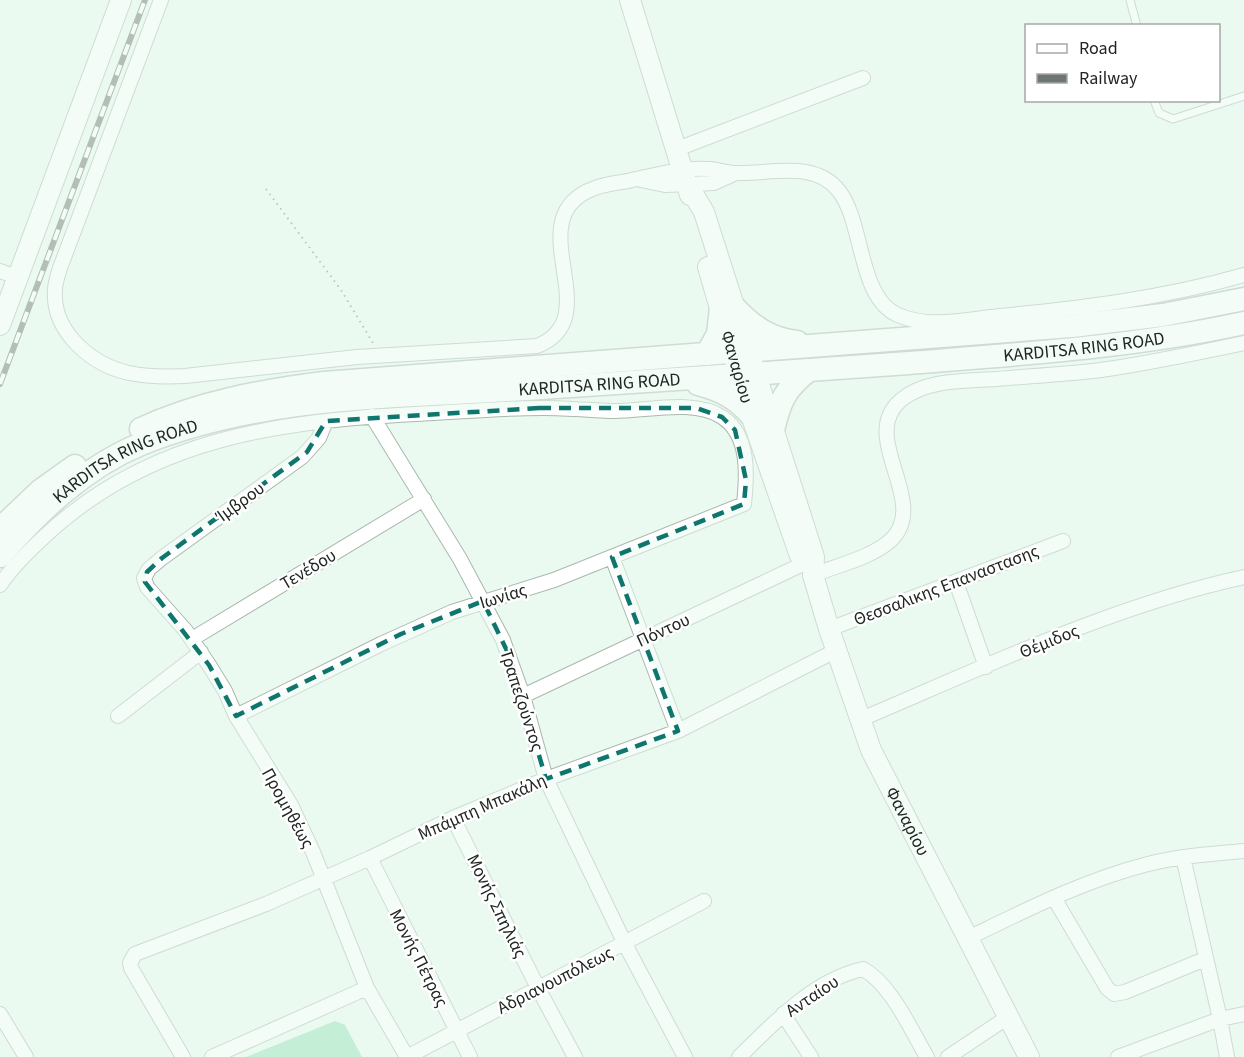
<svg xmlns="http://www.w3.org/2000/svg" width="1244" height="1057" viewBox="0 0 1244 1057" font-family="'Source Sans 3',sans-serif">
  <rect width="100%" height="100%" fill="#ebfaf0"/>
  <path fill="#95e3b5" d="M335,1021L345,1025L362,1057H246Z"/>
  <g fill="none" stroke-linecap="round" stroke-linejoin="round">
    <g stroke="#aab8af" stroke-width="9">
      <path id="lane" d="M1130,0L1137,26
        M1154,100L1159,113L1173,119L1244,96"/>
    </g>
    <g stroke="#aab8af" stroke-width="16">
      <path id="street" d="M161,0L60,268C58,275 55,283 55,290C52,332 92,365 129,373C148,377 166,377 185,376L357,357L537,346C611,317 514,217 595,188C608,183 622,183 636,179C660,174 684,167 710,169C719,170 728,173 737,173C771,174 815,160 839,191C864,223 858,298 898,315C929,329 967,319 1000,316C1082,308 1164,298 1244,275
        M677,149L863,78
        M641,180L665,185L714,183L736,173
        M0,271L17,277
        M372,416L460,559L503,640L523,696L546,779L625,944L685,1057
        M326,421L319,438L302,457L162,558L149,569L144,578L147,587L186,631L209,665L225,691L236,716L291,805L313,852L367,988L407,1057
        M612,557L678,731
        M813,575C838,565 871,558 891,540C931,502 857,437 901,400C926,379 967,381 997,379C1032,376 1067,374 1101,370C1149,363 1197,353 1244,343
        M956,582L986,667
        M0,585C13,566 30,550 46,535C150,438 280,421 416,414C458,412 500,408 543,408C565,408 588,410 610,411C644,412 693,398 722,417C750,435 747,476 744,504L554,580L452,612L381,644L236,716
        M829,629L1063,541
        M192,639L424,499
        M523,696L803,564
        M118,716L201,652
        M859,720C982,668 1114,605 1244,577
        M453,818L538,988L575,1057
        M1183,857L1220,1019L1227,1057
        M370,858L470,1057
        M1054,898L1107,988L1114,994L1125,992L1205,959
        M968,938C1026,910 1085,880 1148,864C1179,856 1212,854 1244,851
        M0,1014L26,1057
        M783,1014L811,1057
        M183,1057L131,968L130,963L135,954L266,904L370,858L453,818L546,779L678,731L835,651
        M212,1057L367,988
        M407,1057L704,901
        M739,1057C774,1023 813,980 863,969C891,984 911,1030 927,1057
        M948,1057L1008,1017
        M1118,1057L1220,1019L1244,1014"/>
    </g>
    <g stroke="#aab8af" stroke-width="22">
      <g id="secondary">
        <path d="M630,0L690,195"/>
        <path id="s1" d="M688,185L704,212L814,557L813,575L829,629L871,750L1029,1057"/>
        <path id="s2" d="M708,267L751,415L800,556"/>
        <path d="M0,325L121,0"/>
      </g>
    </g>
    <g stroke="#aab8af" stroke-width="25">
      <g id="primary">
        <path d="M735,308C753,327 770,339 797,342"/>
        <path d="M707,354L718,334L721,308"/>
        <path d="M698,384C720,390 736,397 751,415"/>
        <path d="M141,429C199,402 261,391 324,383L1072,326L1163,315L1244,299"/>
        <path d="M773,430C780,400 785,389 809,370"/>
        <path d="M0,529L40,491L75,466"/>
        <path id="s3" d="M0,556C39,511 85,467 141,444C262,395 398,397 526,389C654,381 781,372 909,363C1021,354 1134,347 1244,323"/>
      </g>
    </g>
    <path stroke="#828d86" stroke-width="2" stroke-dasharray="1.5 4.5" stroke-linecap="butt" d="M266,189L341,290L373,343"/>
    <use href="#lane" stroke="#fff" stroke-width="7"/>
    <use href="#street" stroke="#fff" stroke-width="14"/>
    <use href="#secondary" stroke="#fff" stroke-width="20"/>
    <use href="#primary" stroke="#fff" stroke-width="22"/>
    <g stroke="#6d7670" stroke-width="6">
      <path id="rail" d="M0,384L145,0"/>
    </g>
    <use href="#rail" stroke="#fff" stroke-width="4" stroke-dasharray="11" stroke-linecap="butt"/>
  </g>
  <path d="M0 0H1244V1057H0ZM539,408H696L722,417L735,430L746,480L744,504L612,557L678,731L546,779L510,657L483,601L401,634L236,716L209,665L145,582L147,572L162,558L307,452L326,421Z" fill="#ebfaf0" fill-opacity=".55" fill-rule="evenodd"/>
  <path fill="none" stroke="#0f766e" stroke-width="4.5" stroke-dasharray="12 8" stroke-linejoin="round" d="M539,408H696L722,417L735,430L746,480L744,504L612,557L678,731L546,779L510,657L483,601L401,634L236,716L209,665L145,582L147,572L162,558L307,452L326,421Z"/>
  <g text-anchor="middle" stroke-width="5" stroke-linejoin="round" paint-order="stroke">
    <g font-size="18" fill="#202622" stroke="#fff">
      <text dy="6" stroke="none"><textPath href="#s3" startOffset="1132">KARDITSA RING ROAD</textPath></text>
      <text dy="6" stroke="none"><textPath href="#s2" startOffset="104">Φαναρίου</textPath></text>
      <text dy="6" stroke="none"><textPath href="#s3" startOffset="646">KARDITSA RING ROAD</textPath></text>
      <text dy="6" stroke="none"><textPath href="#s3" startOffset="160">KARDITSA RING ROAD</textPath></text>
      <text transform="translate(240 502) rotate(-36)" y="6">Ίμβρου</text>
      <text transform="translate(308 569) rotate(-31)" y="6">Τενέδου</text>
      <text transform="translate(946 585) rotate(-21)" y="6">Θεσσαλικης Επαναστασης</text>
      <text transform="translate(503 596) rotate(-17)" y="6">Ιωνίας</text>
      <text transform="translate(663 630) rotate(-25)" y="6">Πόντου</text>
      <text transform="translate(1049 641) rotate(-22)" y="6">Θέμιδος</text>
      <text transform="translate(522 700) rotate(72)" y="6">Τραπεζούντος</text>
      <text transform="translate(482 807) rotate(-24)" y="6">Μπάμπη Μπακάλη</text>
      <text transform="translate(288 808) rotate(61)" y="6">Προμηθέως</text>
      <text dy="6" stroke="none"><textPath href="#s1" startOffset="676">Φαναρίου</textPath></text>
      <text transform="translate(497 906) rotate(64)" y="6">Μονής Σπηλιάς</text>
      <text transform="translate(419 958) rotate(63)" y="6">Μονής Πέτρας</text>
      <text transform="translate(555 980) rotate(-27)" y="6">Αδριανουπόλεως</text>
      <text transform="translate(812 996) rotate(-34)" y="6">Ανταίου</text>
    </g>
  </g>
  <rect x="1025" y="24" width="195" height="78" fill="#ffffff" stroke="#a6a8a7" stroke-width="1.5"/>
  <rect x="1037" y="44" width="30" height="9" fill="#ffffff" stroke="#a6a8a7" stroke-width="1.5"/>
  <text x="1079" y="54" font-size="18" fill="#202622">Road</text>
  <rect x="1037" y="74" width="30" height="9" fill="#6d7670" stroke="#a6a8a7" stroke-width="1.5"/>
  <text x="1079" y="84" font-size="18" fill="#202622">Railway</text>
</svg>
